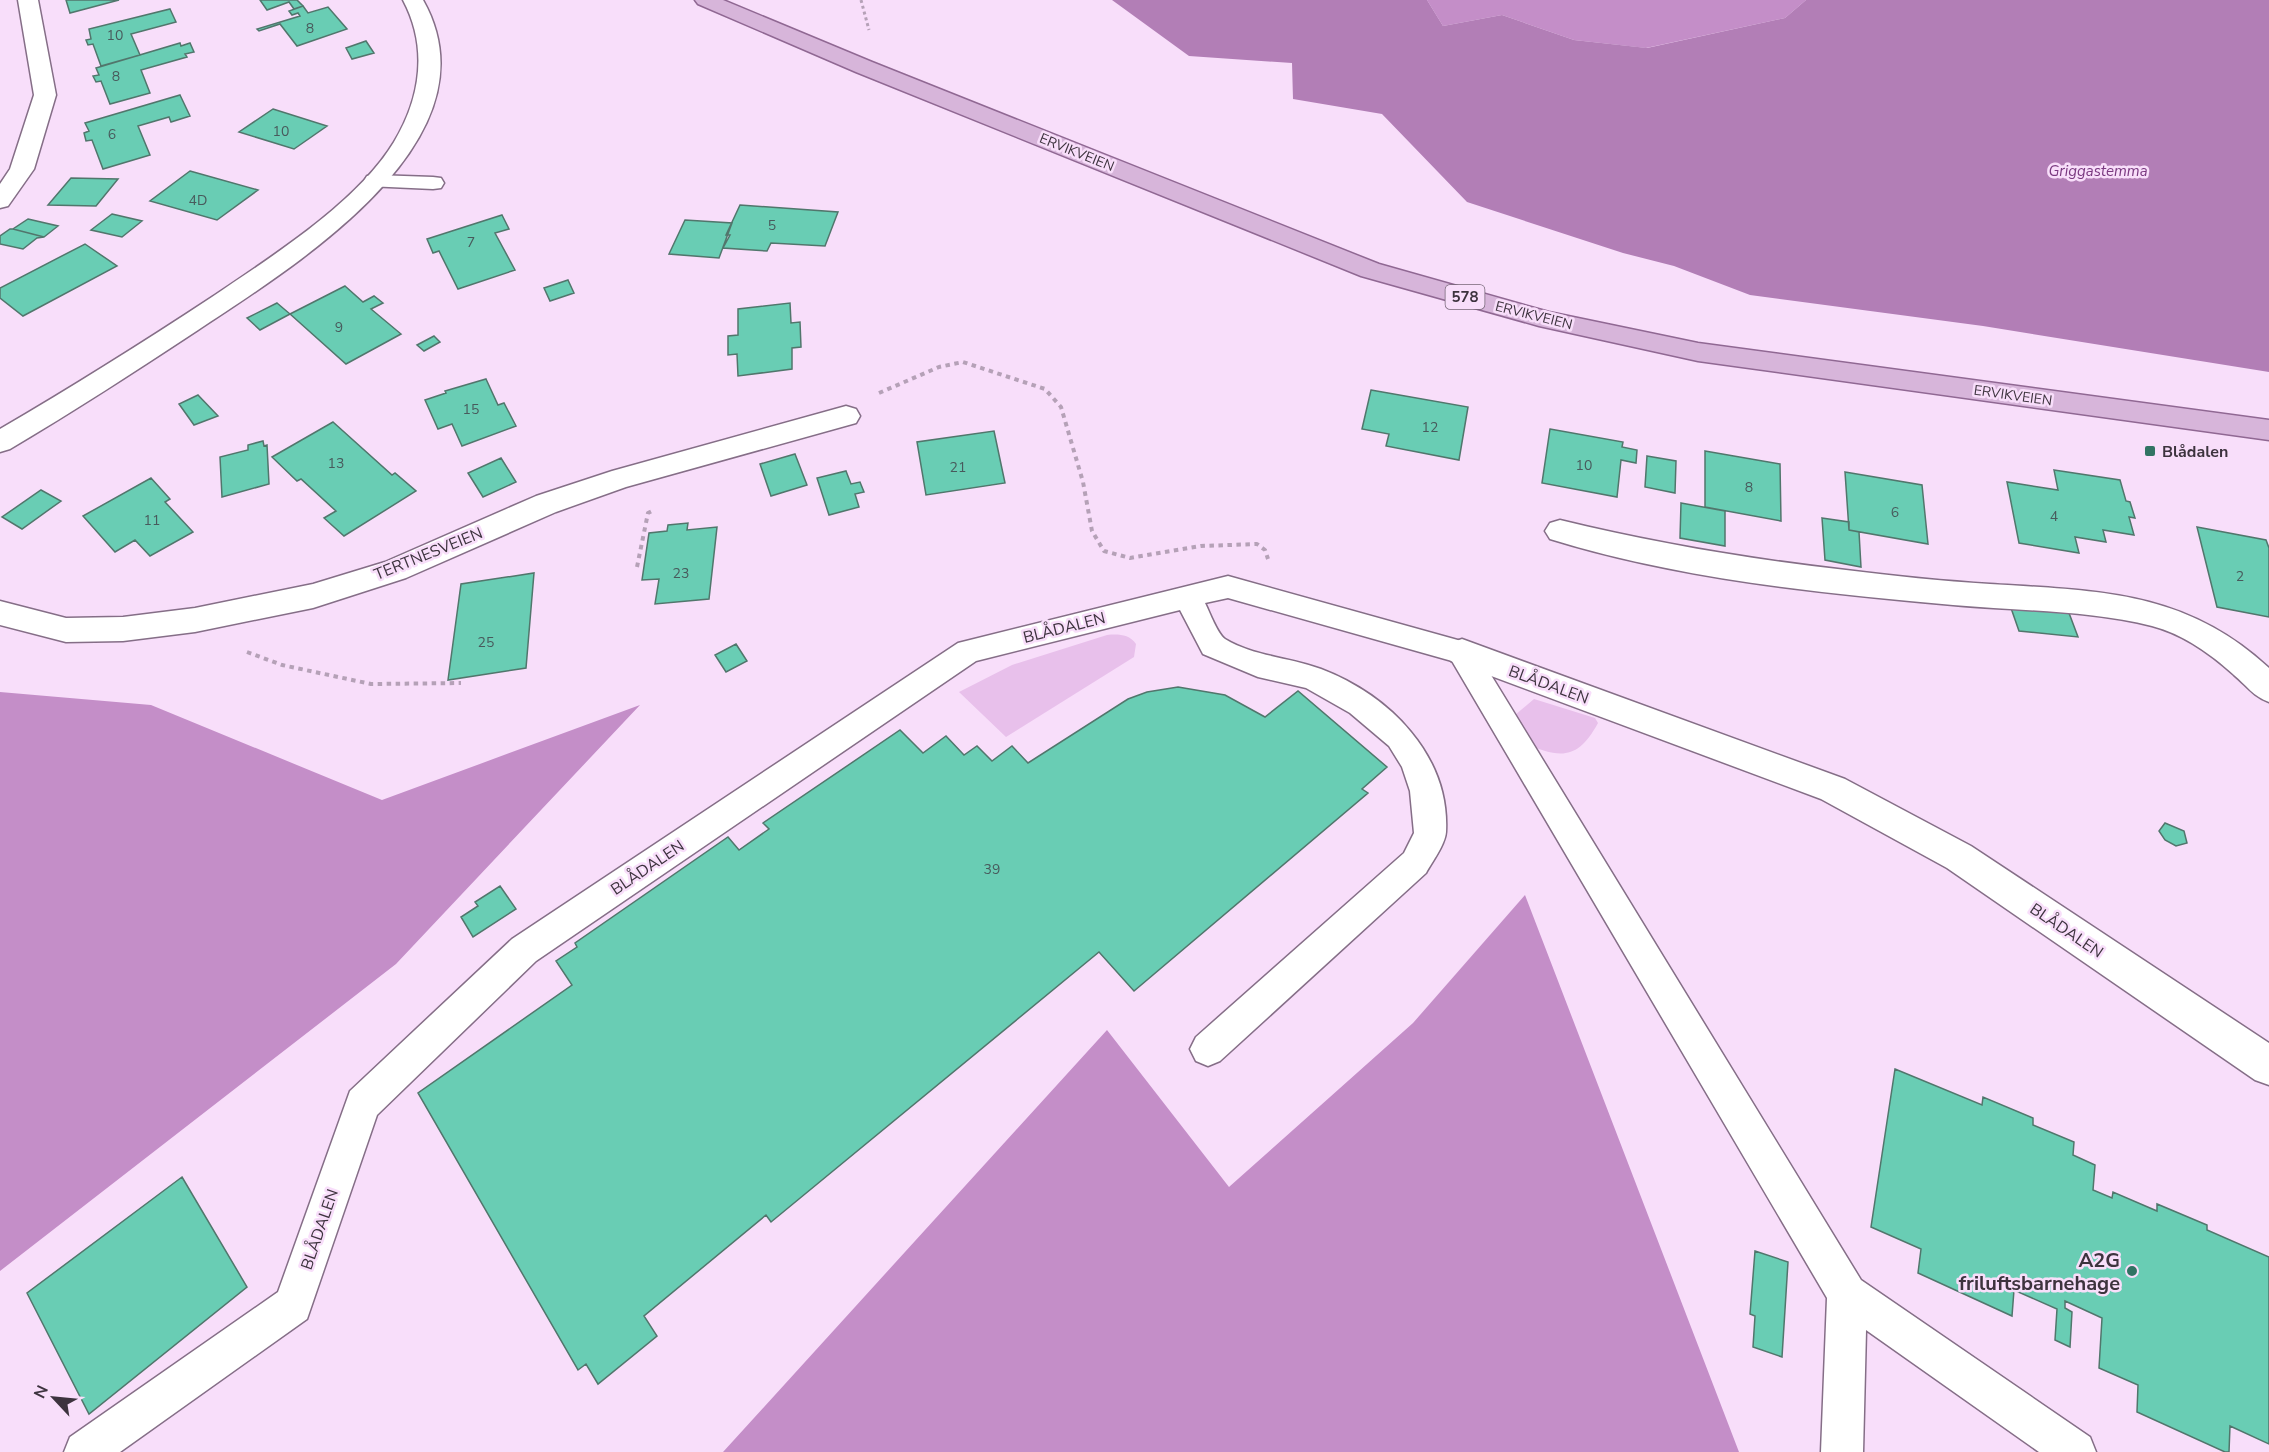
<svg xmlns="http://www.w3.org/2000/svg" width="2269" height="1452" viewBox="0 0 2269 1452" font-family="'Nunito Sans',sans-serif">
  <rect width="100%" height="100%" fill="#f8defa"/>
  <path fill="#e8c0eb" d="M1107,635C1118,634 1129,634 1136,644L1134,657L1006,737L959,692L1012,665Z
    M1534,699L1595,718L1598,723C1578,760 1560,759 1525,743L1515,715Z"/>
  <path fill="#c48ec8" d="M1427,0H1806L1785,18L1646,48L1574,40L1502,15L1443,26Z
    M0,692L151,705L382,800L640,705L396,964L0,1271Z
    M1525,895L1739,1452H723L1107,1030L1229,1187L1413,1023Z"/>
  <path fill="#b27eb6" d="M1112,0H1427L1443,26L1502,15L1574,40L1647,48L1785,18L1806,0H2269V372L1983,326L1750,295L1674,266L1623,253L1467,202L1382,114L1293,99L1292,63L1189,56Z"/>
  <path fill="#69cdb4" stroke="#51766c" stroke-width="1.5" d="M66,0H119L70,13Z
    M260,0H297L303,6L294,9L289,2L267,10Z
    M303,6L308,13L328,7L347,29L297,46L280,24L259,31L257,29L300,16L298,13L292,15L289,11Z
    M170,9L176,22L131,34L140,55L101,66L93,44L88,45L86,40L91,39L89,29Z
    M366,41L374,53L352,59L346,48Z
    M180,43L181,46L190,43L194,52L185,54L187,57L141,70L150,93L110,104L101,81L96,82L93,76L99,75L96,68Z
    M180,95L190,116L171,122L169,117L138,126L150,155L103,169L92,140L86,141L84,133L89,131L85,123Z
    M273,109L327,126L294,149L239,132Z
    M190,171L258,190L217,220L150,201Z
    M71,178L118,179L96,206L48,205Z
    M740,205L838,212L825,246L771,243L767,251L723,248L730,235H726Z
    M112,214L142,221L122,237L91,230Z
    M502,215L509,229L495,233L515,270L458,289L439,251L433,253L427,239Z
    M28,219L58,226L44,237L13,229Z
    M685,220L732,223L719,258L669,254Z
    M10,229H13L44,237L37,238L23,249L0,244V236Z
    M85,244L117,266L23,316L0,298V288Z
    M568,280L574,293L550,301L544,288Z
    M345,286L363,302L374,296L383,303L371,309L401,334L346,364L290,314Z
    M277,303L290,314L260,330L247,318Z
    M790,303L791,323L800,322L801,347L792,348V369L738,376L737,354L728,355V336L738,335V309Z
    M434,336L440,342L424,351L417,345Z
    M486,379L498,405L504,403L516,426L462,446L452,424L438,429L425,400L446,393L445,391Z
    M1371,390L1468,407L1459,460L1386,446L1389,434L1362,429Z
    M198,395L218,416L194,425L179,404Z
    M333,422L392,475L395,473L416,491L344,536L324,518L336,511L301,479L297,481L272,457Z
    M1550,429L1623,442L1622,447L1637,450L1636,463L1621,460L1617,497L1542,483Z
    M994,431L1005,483L926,495L917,442Z
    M263,441L264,446L267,445L269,484L222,497L220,457L248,450V445Z
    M1705,451L1780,464L1781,521L1705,507Z
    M795,454L807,485L771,496L760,464Z
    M1647,456L1676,461L1675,493L1645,487Z
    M501,458L516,482L483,497L468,473Z
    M2054,470L2120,480L2126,501L2130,502L2135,518L2129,517L2134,535L2103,530L2106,542L2075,537L2079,553L2019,543L2007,482L2058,490Z
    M846,471L851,484L860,482L864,492L855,494L859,507L829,515L817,478Z
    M1845,472L1922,485L1928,544L1849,530Z
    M151,478L170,499L165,502L193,532L150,556L135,540L115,552L83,516Z
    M41,490L61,501L22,529L2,517Z
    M1681,503L1725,511V546L1680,538Z
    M1822,518L1849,522V530L1859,532L1861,567L1825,560Z
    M688,523L687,530L717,527L709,599L655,604L659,579L642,580L649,533L667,531L668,525Z
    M2197,527L2266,540L2269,548V617L2217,607Z
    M534,573L526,668L448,680L461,584Z
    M2011,608L2069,613L2078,637L2019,631Z
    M736,644L747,661L726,672L715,655Z
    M1178,687L1225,695L1265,717L1298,691L1387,767L1362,789L1368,793L1134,991L1099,952L771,1222L766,1215L644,1316L657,1336L598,1384L586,1364L578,1370L418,1093L572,985L556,961L577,947L575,943L728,837L739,850L769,829L763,823L900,730L923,753L946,736L964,755L977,746L992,761L1012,746L1028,763L1128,699L1147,692Z
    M2165,823L2184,831L2187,843L2176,846L2165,840L2159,831Z
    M500,886L516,909L473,937L461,917L478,906L475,902Z
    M1895,1069L1982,1105L1983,1097L2033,1118V1125L2074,1142L2073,1155L2095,1165L2093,1190L2112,1198L2113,1192L2157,1211V1204L2207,1225V1230L2269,1257V1444L2230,1426L2229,1452H2225L2137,1412L2138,1385L2099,1368L2102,1318L2065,1301V1308L2072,1312L2070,1347L2055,1340L2057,1309L2014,1290L2012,1316L1918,1273L1921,1249L1871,1227Z
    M182,1177L247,1287L89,1414L27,1293Z
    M1755,1251L1788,1262L1782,1357L1753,1347L1755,1316L1750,1314Z"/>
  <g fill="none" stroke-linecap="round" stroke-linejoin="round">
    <g stroke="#856e87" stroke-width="3">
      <path id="service" d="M375,175L433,177L441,178L444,183L441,188L433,189L367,186L364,181L367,176Z
        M1228,576L1472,644L1861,1280L2090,1437L2096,1452H2039L1866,1330L1863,1452H1821L1827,1298L1452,661L1228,598L1205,603C1210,613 1217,633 1225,639C1255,657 1290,657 1321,669C1389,695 1450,755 1446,832C1445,845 1432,862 1426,873L1220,1061L1208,1066L1196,1061L1190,1049L1196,1037L1404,853L1414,833L1410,791L1402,767L1389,746L1350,713L1306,688L1258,677L1203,654L1180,610L976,661L536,961L377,1115L307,1319L120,1452H64L70,1437L278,1292L350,1091L512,939L958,643Z"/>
    </g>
    <g stroke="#856e87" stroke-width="3">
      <path id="minor" d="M18,0H38L56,95L34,169L8,206L0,208V184L10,169L34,95Z
        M846,406L856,409L860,416L856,423L626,487L556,512L406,578L313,608L195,632L123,641L66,642L0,625V601L66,618L123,617L195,608L313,584L385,562L536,496L612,471Z
        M1560,520C1654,543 1749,559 1846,570C1894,576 1942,581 1990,584C2098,591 2185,590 2269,668V702C2254,697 2246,685 2234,675C2211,654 2183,634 2152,626C2088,610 2020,611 1953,605C1819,593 1679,579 1550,539L1545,531L1550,523Z
        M1462,639L1845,779L1971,846L2269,1043V1085L2255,1080L1947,868L1821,799L1451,661L1446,652L1451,643Z"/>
    </g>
    <g stroke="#856e87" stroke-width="3">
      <path id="secondary" d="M403,0H423C502,140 294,266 198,330C136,371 74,411 10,449L0,452V429C72,387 142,343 212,297C271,257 357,203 394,142C421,97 428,47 403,0Z"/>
    </g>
    <g stroke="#906893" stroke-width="3">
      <path id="primary" d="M695,0H723L872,62L1379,264L1549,312L1698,343L2269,420V440L1698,361L1539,326L1361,276L856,72L698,4Z"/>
    </g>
    <path stroke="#b5a1b7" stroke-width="3" stroke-dasharray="3 3" stroke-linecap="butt" d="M861,0L869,30"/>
    <path stroke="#b5a1b7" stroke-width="4" stroke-dasharray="4.5 4.5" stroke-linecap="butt" d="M879,393L939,367L963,362L1045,389L1061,407L1083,482L1092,531L1104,551L1130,558L1201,546L1257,544L1265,550L1268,559
      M637,567L648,513L652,511
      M247,652L282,665L371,684L461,683"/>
    <use href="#service" fill="#fff" fill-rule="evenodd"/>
    <use href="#minor" fill="#fff" fill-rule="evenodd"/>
    <use href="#secondary" fill="#fff" fill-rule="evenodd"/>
    <use href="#primary" fill="#d7b5da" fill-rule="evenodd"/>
  </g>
  <g fill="#317363" stroke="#f8defa" stroke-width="2">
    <rect x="2144" y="445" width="12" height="12" rx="3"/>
    <circle cx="2132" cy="1271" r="6"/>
  </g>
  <g text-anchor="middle" stroke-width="5" stroke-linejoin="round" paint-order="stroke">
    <g font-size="14" fill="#485a5c">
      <text x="310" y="33">8</text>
      <text x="115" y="40">10</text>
      <text x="116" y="81">8</text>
      <text x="281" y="136">10</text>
      <text x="112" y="139">6</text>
      <text x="198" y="205">4D</text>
      <text x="772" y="230">5</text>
      <text x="471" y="247">7</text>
      <text x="339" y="332">9</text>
      <text x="471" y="414">15</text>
      <text x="1430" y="432">12</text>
      <text x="336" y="468">13</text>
      <text x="1584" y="470">10</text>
      <text x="958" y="472">21</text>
      <text x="1749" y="492">8</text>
      <text x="1895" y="517">6</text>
      <text x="2054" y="521">4</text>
      <text x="152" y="525">11</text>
      <text x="681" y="578">23</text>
      <text x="2240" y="581">2</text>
      <text x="486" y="647">25</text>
      <text x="992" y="874">39</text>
    </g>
    <g font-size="14" fill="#3d333e" stroke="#f8defa">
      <text transform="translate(1077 152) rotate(22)" y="5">ERVIKVEIEN</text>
      <text transform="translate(1534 315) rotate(14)" y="5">ERVIKVEIEN</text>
      <text transform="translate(2013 395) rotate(8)" y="5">ERVIKVEIEN</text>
    </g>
    <g font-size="15" font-style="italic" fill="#7a3980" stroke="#f8defa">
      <text x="2098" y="176">Griggastemma</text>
    </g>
    <rect fill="#f8defa" stroke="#756676" stroke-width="1.5" x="1445.5" y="285" width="39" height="24" rx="4.5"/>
    <g font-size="15" font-weight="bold" fill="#3d333e">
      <text x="1465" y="302">578</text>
    </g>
    <g font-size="16" font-weight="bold" fill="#3d333e" stroke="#f8defa" text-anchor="start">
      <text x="2162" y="457">Blådalen</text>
    </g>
    <g font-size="16" fill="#3d333e" stroke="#f8defa">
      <text transform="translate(428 553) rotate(-22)" y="6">TERTNESVEIEN</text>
      <text transform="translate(1064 627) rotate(-14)" y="6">BLÅDALEN</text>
      <text transform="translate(1549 684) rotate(20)" y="6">BLÅDALEN</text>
      <text transform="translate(647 867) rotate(-34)" y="6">BLÅDALEN</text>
      <text transform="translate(2067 930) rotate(34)" y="6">BLÅDALEN</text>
      <text transform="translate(319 1229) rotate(-71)" y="6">BLÅDALEN</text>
    </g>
    <g font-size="20" font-weight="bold" fill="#3d333e" stroke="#f8defa" text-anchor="end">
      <text x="2120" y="1267">A2G<tspan x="2120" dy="23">friluftsbarnehage</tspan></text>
    </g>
  </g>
  <g transform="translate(54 1398) rotate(296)" stroke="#f8defa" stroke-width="4.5" paint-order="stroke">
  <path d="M0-4.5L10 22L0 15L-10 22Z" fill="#3d333e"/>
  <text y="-9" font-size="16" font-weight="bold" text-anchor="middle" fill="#3d333e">N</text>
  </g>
</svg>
